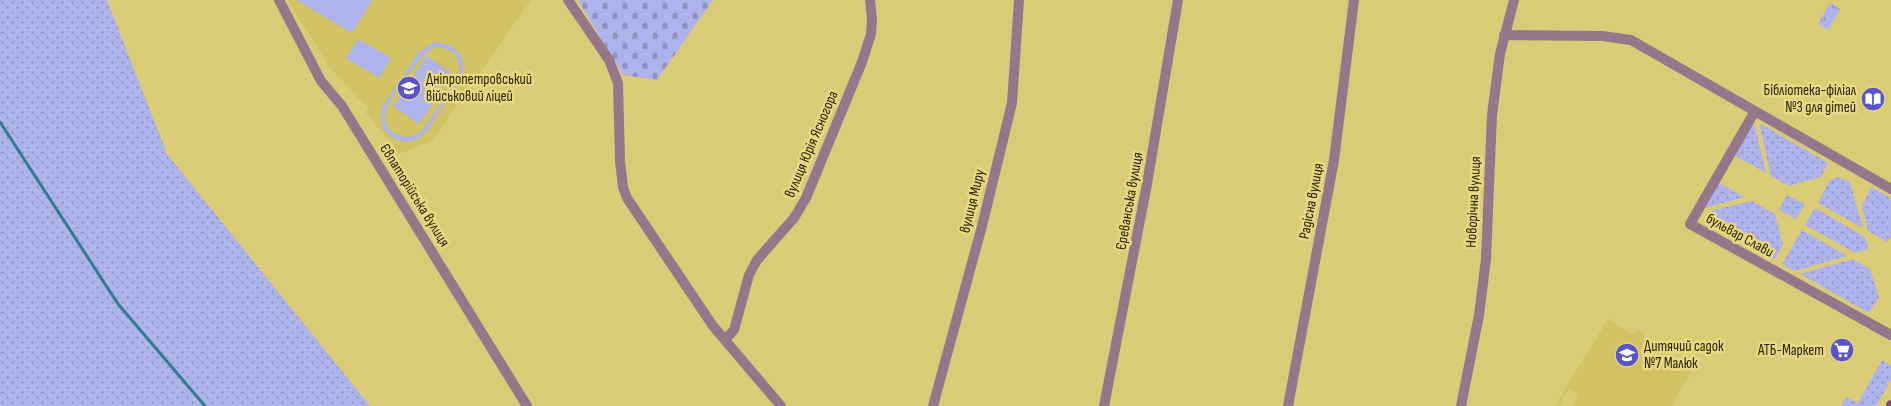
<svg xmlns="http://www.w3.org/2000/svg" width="1891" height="406" viewBox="0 0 1891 406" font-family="'Sofia Sans Condensed',sans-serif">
  <defs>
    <pattern id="grass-dots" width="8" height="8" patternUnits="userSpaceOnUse" patternTransform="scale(1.25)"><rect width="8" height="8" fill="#aeb3eb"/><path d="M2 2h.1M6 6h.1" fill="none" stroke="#8d91bc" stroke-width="1.8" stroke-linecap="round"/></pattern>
    <pattern id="cemetery-stones" width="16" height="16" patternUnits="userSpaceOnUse" patternTransform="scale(1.25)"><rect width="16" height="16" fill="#aeb3eb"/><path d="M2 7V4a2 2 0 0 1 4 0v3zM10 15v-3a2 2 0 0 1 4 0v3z" fill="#8d91bc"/></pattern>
    <pattern id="park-tufts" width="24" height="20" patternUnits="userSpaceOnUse" patternTransform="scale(1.25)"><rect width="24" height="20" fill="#aeb3eb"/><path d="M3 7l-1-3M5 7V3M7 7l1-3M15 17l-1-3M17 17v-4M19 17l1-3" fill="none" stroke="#8d91bc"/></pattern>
  </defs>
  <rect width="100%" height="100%" fill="#dacc76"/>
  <path fill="#d1c262" d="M288,0H531L432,141L399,154L366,113L368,108L330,68Z
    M1608,319L1632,334L1639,329L1644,332V341L1693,369L1671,406H1572L1578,394L1569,389L1559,406H1555Z"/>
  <path fill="url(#grass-dots)" d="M0,0H107L167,154L370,406H0Z
    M1753,123H1754L1766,173L1734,155Z
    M1761,124L1828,163L1821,177L1789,186L1771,176L1760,127Z
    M1839,177L1850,182L1863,228L1818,203L1830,180Z
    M1719,183L1745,197L1705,208Z
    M1871,187L1891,198V237L1887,242L1868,231L1862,206Z
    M1787,195L1805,204L1796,219L1779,210Z
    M1752,201L1775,214L1783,245L1774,260L1731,235L1728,227L1708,215L1710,211Z
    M1815,208L1865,237L1868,247L1866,250L1855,253L1805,225Z
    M1802,230L1847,256L1795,271L1782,264Z
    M1853,259L1870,269L1879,297L1869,313L1800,274Z
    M1882,360L1891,365V380L1876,406H1841L1846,397L1858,403Z"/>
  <path fill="url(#cemetery-stones)" d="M578,0H713L657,80L623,75Z"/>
  <path fill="url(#park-tufts)" d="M1830,3L1840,9L1828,30L1818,24Z"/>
  <path fill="#aeb3eb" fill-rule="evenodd" d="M296,0H372L352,33Z
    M358,39L391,58L379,78L346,58Z
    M433,43C442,43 451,44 457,51C475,70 451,95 440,111C434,120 428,133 419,138C409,144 396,143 388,134C380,126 380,116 383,106L419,52ZM434,47C448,46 463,56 459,72C457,82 430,121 422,130C409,145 383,134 385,114C386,101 422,53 434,47Z
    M427,56L453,74L419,124L393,106Z"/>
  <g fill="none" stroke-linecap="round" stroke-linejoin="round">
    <path stroke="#307d92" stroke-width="3" d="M0,122L118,304L205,406"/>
    <path stroke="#96768a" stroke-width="10" d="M279,0L321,81L342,106L527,406
      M568,0L609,60L618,83L620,161L623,187L627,198L713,326L781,406
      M1504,35L1602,36L1631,40L1891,189
      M1755,111L1690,224L1891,335
      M725,340L734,330L749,275L757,260L794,218L806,198L862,62L871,34L872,19L870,0
      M933,406L982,226L1012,103L1019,0
      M1104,406L1147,184L1178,0
      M1288,406L1334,160L1354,0
      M1461,406L1479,315L1486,259L1492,115L1500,54L1514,0"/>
    <path stroke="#7a4d6b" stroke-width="10" d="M1891,406V405"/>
  </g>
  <defs>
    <g id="school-disc" transform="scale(1.25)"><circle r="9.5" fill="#5a54cc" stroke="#e7d983"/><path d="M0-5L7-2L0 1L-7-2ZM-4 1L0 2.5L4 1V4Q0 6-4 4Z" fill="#fff"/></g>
    <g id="library-disc" transform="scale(1.25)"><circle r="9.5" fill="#5a54cc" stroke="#e7d983"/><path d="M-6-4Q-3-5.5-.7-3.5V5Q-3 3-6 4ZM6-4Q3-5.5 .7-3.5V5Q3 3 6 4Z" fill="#fff"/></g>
    <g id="supermarket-disc" transform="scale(1.25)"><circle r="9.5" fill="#5a54cc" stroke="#e7d983"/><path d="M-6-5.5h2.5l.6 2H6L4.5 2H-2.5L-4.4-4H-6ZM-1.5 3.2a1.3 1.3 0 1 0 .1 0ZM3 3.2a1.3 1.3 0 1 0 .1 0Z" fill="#fff"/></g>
  </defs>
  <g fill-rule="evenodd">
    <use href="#school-disc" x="409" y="88"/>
    <use href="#library-disc" x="1873" y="99"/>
    <use href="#supermarket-disc" x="1842" y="350"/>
    <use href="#school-disc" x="1627" y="355"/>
  </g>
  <g text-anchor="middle" stroke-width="5" stroke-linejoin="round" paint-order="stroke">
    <g font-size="15" fill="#241e00" stroke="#e7d983" text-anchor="start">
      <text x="426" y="84">Дніпропетровський<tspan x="426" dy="17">військовий ліцей</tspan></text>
      <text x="1856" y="95" text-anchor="end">Бібліотека-філіал<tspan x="1856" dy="17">№3 для дітей</tspan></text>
      <text x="1644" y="351">Дитячий садок<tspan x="1644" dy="17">№7 Малюк</tspan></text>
      <text x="1824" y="355" text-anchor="end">АТБ-Маркет</text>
    </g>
    <g font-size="15" fill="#241e00" stroke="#e7d983">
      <text transform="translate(811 144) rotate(-67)" y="5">вулиця Юрія Ясногора</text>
      <text transform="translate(415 195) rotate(58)" y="5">Євпаторійська вулиця</text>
      <text transform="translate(972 201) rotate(-76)" y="5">вулиця Миру</text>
      <text transform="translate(1129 201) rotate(-80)" y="5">Єреванська вулиця</text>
      <text transform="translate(1311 201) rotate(-79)" y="5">Радісна вулиця</text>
      <text transform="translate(1473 202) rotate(-87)" y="5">Новорічна вулиця</text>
      <text transform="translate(1740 235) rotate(29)" y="5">бульвар Слави</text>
    </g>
  </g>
</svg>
